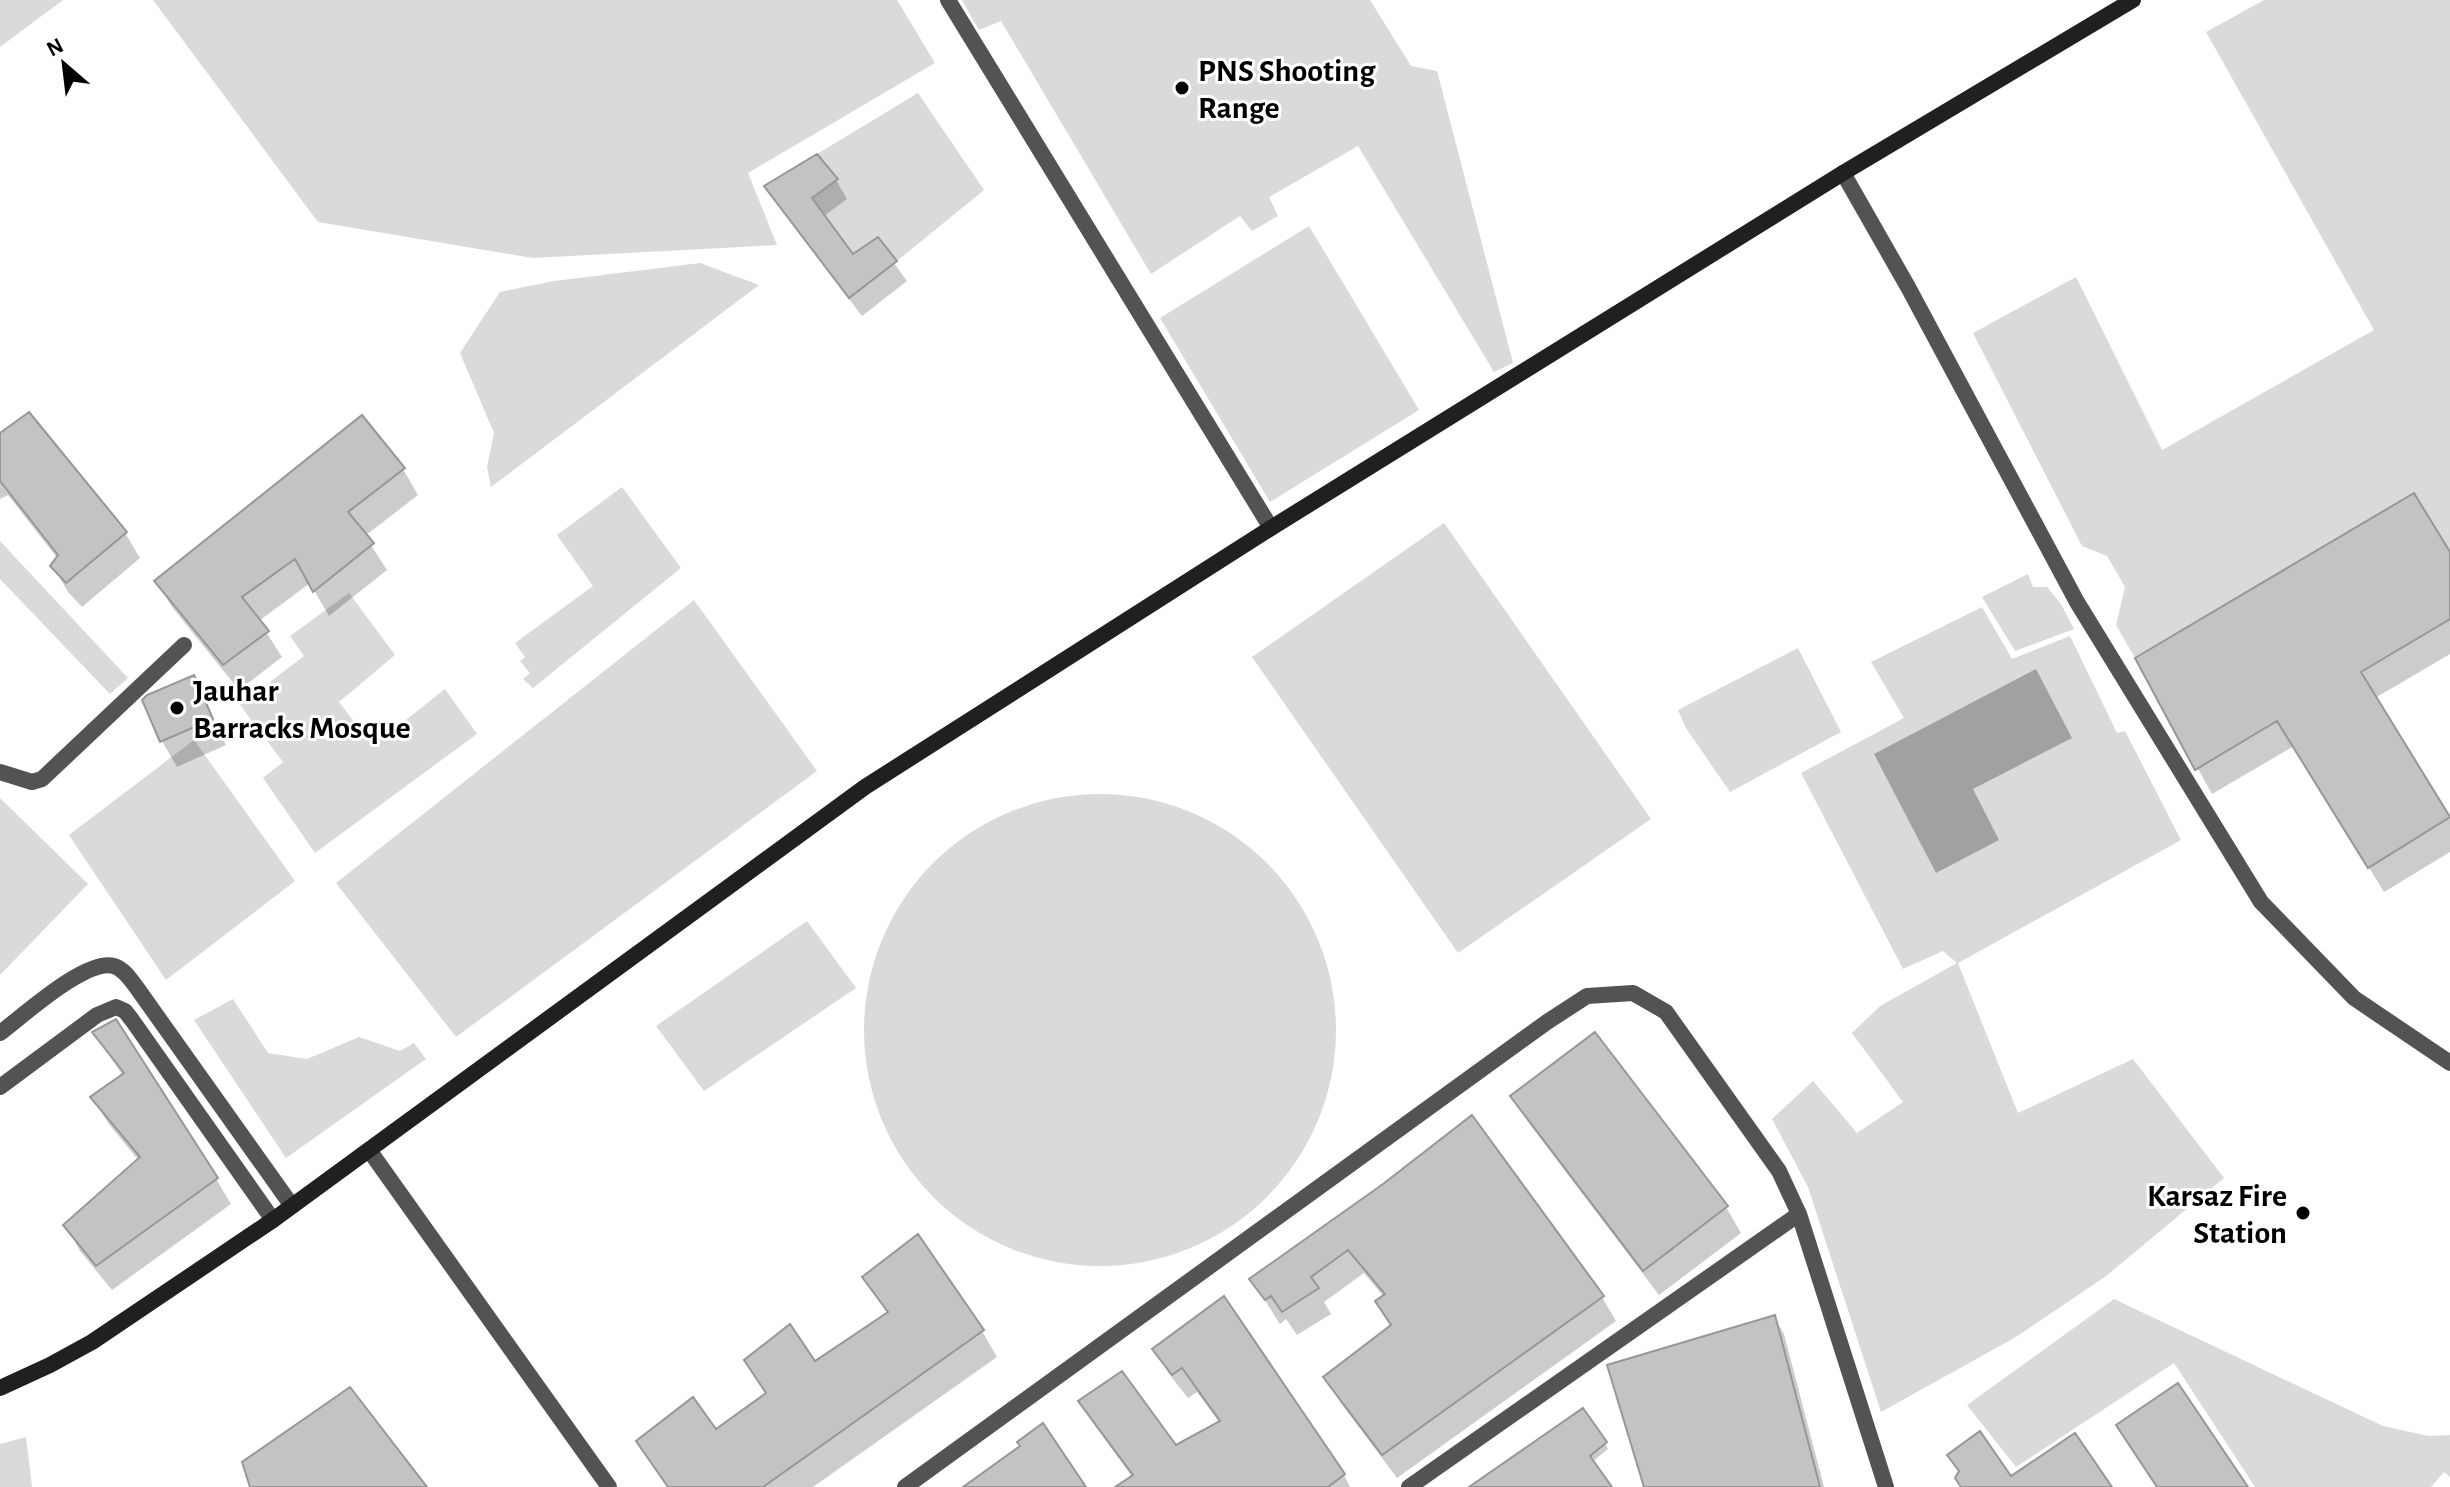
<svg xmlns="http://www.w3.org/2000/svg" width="2450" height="1487" viewBox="0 0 2450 1487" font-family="'Alegreya Sans',sans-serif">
  <rect width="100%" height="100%" fill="#fff"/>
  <path fill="#dadada" d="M0,0H63L0,47Z
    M153,0H897L935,63L748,173L777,245L533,258L318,222Z
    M962,0H1370L1411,66L1437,71L1513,363L1494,372L1358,146L1269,197L1278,216L1252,231L1240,216L1151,274L1001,21L979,30Z
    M2264,0H2450V552L2414,493L2135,658L2116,625L2125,587L2107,556L2082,546L1973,333L2076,277L2162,450L2374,330L2206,32Z
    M918,93L984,190L897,261L878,237L853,254L812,198L837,178L817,154Z
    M1309,226L1419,410L1270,502L1160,318Z
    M700,263L759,285L491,487L487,467L494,433L460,353L500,292L554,281Z
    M622,487L681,568L533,688L523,679L530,673L520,661L525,657L515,643L593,586L557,535Z
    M1444,523L1651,819L1458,953L1252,657Z
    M0,541L128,678L110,694L0,579Z
    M2028,574L2033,587H2047L2061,604L2074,629L2015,651L1982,597Z
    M349,593L395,655L339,702L373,746L445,689L477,734L315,853L263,778L283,762L240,705L304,656L290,636Z
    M694,600L817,771L456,1037L336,883Z
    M1982,607L2012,659L2070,636L2117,733L2125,731L2181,840L1958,963L2018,1113L2133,1059L2224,1178L2106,1276L2016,1337L1881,1412L1808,1187L1772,1119L1813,1081L1857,1133L1903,1102L1852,1033L1880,1006L1957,963L1943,951L1903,969L1801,773L1904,718L1871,662Z
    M1798,648L1841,732L1730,792L1686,728L1678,710Z
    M194,740L295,881L166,980L69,835Z
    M864 1030a236 236 0 1 1 472 0a236 236 0 1 1-472 0Z
    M0,798L88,884L0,975Z
    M807,921L856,988L704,1091L656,1026Z
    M233,999L268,1053L307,1059L359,1037L400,1051L414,1043L426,1059L286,1158L194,1020Z
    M2114,1299L2383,1426L2429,1436L2450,1435V1477L2444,1472L2431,1487H2255L2174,1363L2016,1467L1967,1405Z
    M26,1437L32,1487H0V1444Z"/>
  <path fill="#a1a1a1" d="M2036,669L2072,738L1973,789L1999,840L1936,873L1874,754Z"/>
  <path fill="#0003" d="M836,180L847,199L824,216L853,256L877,240L907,281L862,316L778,205L767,186Z
    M0,436L125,533L140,558L82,607L68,592L53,566L58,559L8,495L0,499Z
    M403,469L418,495L365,536L387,570L329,616L310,583L259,621L282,657L239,690L172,607L157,582Z
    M2450,556V654L2375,698L2450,820V852L2384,892L2294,746L2212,794L2137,659Z
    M193,678L226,745L177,767L162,741L144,700Z
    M95,1033L216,1179L231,1204L112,1290L80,1251L66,1225L139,1161L108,1123L93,1098L123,1076Z
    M1595,1034L1726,1207L1741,1233L1659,1295L1528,1122L1513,1096Z
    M1384,1186L1602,1297L1616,1321L1397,1478L1340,1402L1325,1377L1392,1327L1378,1302L1384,1297L1364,1273L1324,1302L1331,1314L1297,1335L1286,1319L1280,1324L1251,1279Z
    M865,1278L982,1331L997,1357L813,1487H667L639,1442L715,1431L767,1394L746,1361L815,1363L888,1315Z
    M1224,1298L1344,1475L1350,1487H1119L1133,1478L1095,1426L1081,1402L1176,1448L1220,1423L1197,1392L1188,1398L1169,1374L1155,1350Z
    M1774,1317L1784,1334L1824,1487H1646Z
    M1605,1443L1608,1449L1592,1462L1610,1487H1473Z"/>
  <path fill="#c3c3c3" stroke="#979797" stroke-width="2" d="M817,154L838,179L812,198L853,254L878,237L897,261L849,298L764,186Z
    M29,412L127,532L66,583L50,566L58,555L0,481V433Z
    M362,415L405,468L348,512L374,543L313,592L295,559L242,597L269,631L223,665L154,581Z
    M2414,493L2450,552V619L2361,672L2450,817L2368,868L2277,721L2195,770L2135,658Z
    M194,675L213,719L160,742L142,700L147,695Z
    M116,1019L218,1178L96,1266L63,1225L140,1157L90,1097L124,1073L92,1032Z
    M1595,1032L1728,1206L1643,1271L1510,1096Z
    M1472,1115L1604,1296L1382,1455L1323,1377L1391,1325L1375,1301L1385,1294L1348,1250L1311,1277L1319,1288L1282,1312L1271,1296L1265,1300L1249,1279L1383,1184Z
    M918,1234L984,1330L763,1487H668L636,1441L693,1397L716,1429L766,1393L744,1360L790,1324L815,1361L888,1312L862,1277Z
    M1224,1296L1345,1474L1328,1487H1115L1133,1475L1078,1401L1122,1371L1176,1445L1220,1421L1182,1368L1172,1375L1152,1349Z
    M1775,1315L1820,1487H1644L1607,1365Z
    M2178,1383L2248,1487H2157L2116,1425Z
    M350,1387L427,1487H250L242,1462Z
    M1583,1408L1607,1442L1590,1456L1612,1487H1469Z
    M1043,1423L1086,1487H963L1020,1446L1017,1442Z
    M1980,1431L2011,1476L2075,1433L2112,1487H1961L1955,1478L1959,1471L1947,1455Z"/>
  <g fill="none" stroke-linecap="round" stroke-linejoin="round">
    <path stroke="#535353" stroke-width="16" d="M948,0L1271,528
      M1843,173L1908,287L2077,602L2261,902L2354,998L2450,1063
      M0,772L32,782L42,779L184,645
      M0,1033C23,1016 86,958 114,966C124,969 131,980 137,988L292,1206
      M0,1087L97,1015L116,1007L125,1011L132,1020L273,1220
      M369,1150L609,1487
      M905,1487L1547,1022L1587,996L1633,993L1666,1012L1779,1171L1799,1214L1886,1487
      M1409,1487L1799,1214"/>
    <path stroke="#202020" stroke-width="16" d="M0,1388L50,1365L92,1342L273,1220L865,787L1271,528L1843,173L2133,0"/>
  </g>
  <g fill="#000" stroke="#fff" stroke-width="3">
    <circle cx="1182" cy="88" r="8"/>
    <circle cx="177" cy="708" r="8"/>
    <circle cx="2303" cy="1213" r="8"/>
  </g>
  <g text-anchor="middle" stroke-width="6" stroke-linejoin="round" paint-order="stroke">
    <g font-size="32" font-weight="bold" fill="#000" stroke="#fff" text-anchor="start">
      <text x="1198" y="81">PNS Shooting<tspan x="1198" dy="37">Range</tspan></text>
      <text x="193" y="701">Jauhar<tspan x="193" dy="37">Barracks Mosque</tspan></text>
      <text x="2287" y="1206" text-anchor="end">Karsaz Fire<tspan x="2287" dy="37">Station</tspan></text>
    </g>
  </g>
  <g transform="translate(64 64) rotate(332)" stroke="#ffffff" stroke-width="6" paint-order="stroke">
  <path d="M0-6L14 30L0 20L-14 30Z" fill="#000000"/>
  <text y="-12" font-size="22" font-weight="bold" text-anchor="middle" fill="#000000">N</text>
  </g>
</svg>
